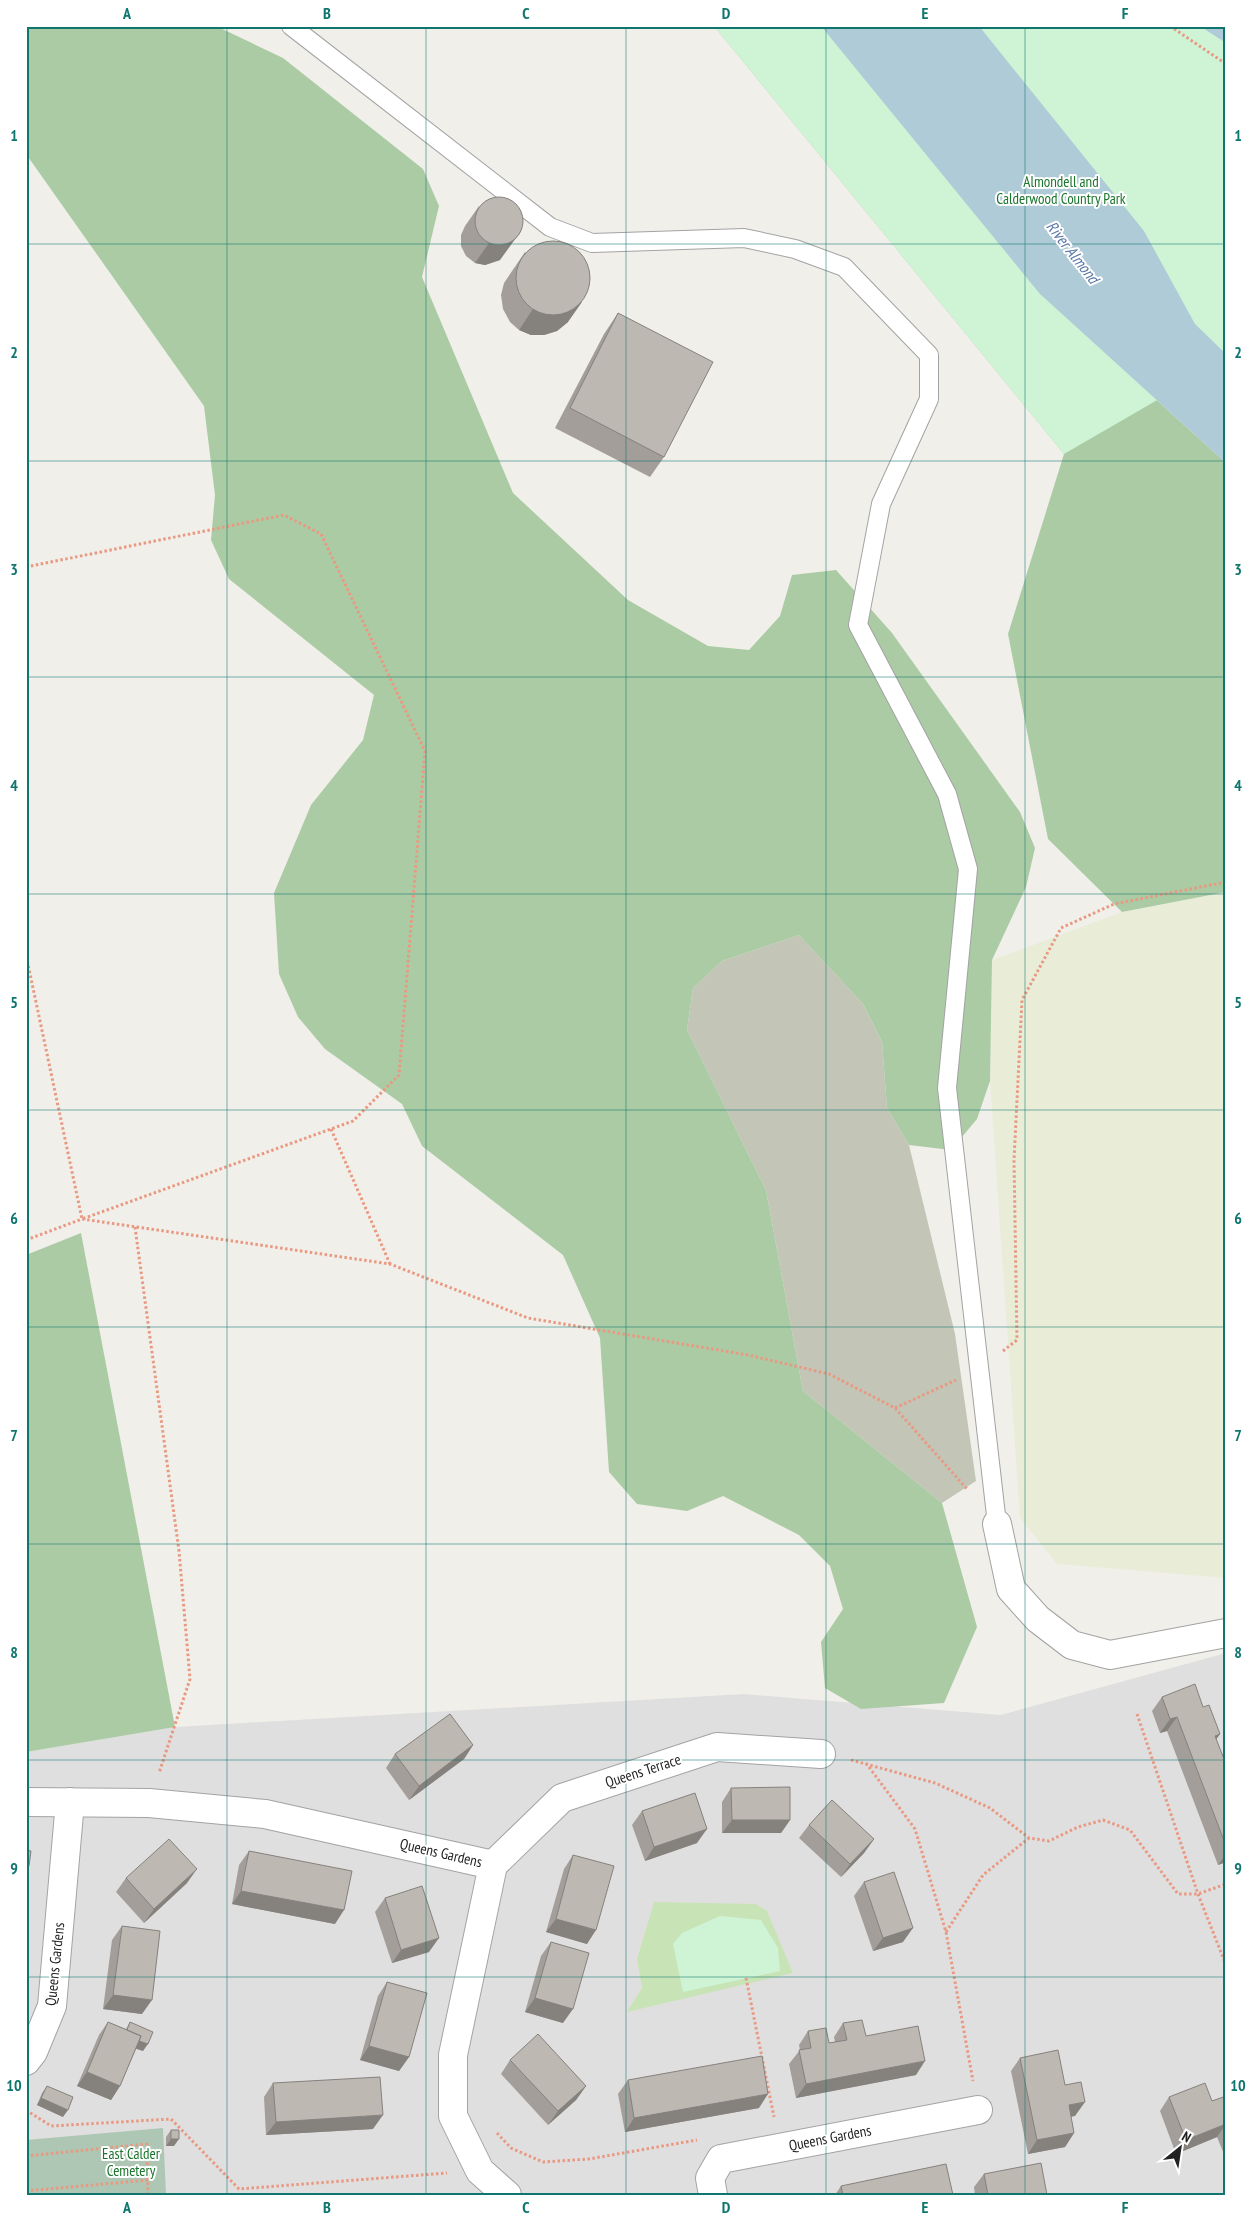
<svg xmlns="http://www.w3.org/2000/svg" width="1252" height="2221" viewBox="0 0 1252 2221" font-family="'PT Sans Narrow',sans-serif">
  <rect width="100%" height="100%" fill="#f1efea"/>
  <path fill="#e0dfdf" d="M1226,1653V2195H26V1752L175,1727L744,1694L1001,1715Z"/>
  <path fill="#c3c5b6" d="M799,935L863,1004L882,1042L887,1108L909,1145L955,1334L976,1481L942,1503L803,1391L766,1190L687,1030L693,988L722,961Z"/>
  <path fill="#e9edd8" d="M1226,892V1578L1057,1564L1020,1518L990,1081L992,960L1122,912Z"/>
  <path fill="#c8e4b7" d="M654,1902L756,1904L767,1911L793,1973L627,2012L642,1988L637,1959Z"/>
  <path fill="#abcba4" d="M26,26H216L283,58L423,169L439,206L422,277L513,493L628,600L708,646L749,650L780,616L792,575L836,570L892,633L1020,812L1035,848L1026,887L992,960L990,1081L977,1119L951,1150L909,1145L887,1108L882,1042L863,1004L799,935L722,961L693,988L687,1030L766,1190L803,1391L942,1503L977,1627L944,1703L861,1709L825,1688L821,1642L843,1609L830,1566L799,1535L723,1496L687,1511L637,1504L609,1472L600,1338L563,1255L422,1146L402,1104L325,1049L298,1017L279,974L274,893L311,805L363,740L374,695L229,579L211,540L215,495L204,406L26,154Z
    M714,26L1040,294L1226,463V892L1122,912L1048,839L1008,634L1064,454Z
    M81,1233L175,1727L26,1752V1255Z"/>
  <path fill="#aec7b4" d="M163,2128L166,2195H26V2140Z"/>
  <path fill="#cef4d5" d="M714,26H1226V413L1178,388L1064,454Z
    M720,1916L761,1920L778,1948L780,1971L683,1992L673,1944L682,1933Z"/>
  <path fill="#b0cbd8" d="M821,26H979L1144,231L1195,324L1226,354V463L1040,294Z"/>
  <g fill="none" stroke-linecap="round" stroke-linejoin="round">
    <path stroke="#b0cbd8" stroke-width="10" d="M1209,26L1226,37"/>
    <g stroke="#a3a3a3" stroke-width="20">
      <path id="lane" d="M291,26L550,227L592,243L744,238L795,249L844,267L929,355V399L881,504L858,625L947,794L968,869L947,1088L997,1524"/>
    </g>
    <g stroke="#a3a3a3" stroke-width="30">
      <path id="street" d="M997,1524L1011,1589L1038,1619L1072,1645L1110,1655L1226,1633
        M26,1802L149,1803L265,1814L493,1865
        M493,1865L562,1798L717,1747L821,1754
        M493,1865L453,2055V2116L480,2171L507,2195
        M26,2061L33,2052L52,2006L70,1802
        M713,2195L710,2178L721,2159L978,2110"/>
    </g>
    <path stroke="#e99982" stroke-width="3" stroke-dasharray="2.5 2.5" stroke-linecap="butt" d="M1170,26L1226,64
      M26,567L284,515L321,534L425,751L399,1075L353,1121L82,1219L26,955
      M331,1129L390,1264
      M135,1227L179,1551L190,1679L159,1773
      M26,1240L82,1219L390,1264L528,1318L748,1355L829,1374L895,1408L967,1489
      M1003,1351L1017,1340L1014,1160L1022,1000L1061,928L1114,904L1226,882
      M895,1408L956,1380
      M1137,1714L1198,1894L1226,1965
      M851,1760L935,1783L990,1808L1029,1838L1049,1841L1078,1827L1103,1820L1130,1830L1178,1894H1198L1226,1884
      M866,1763L915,1829L946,1932L973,2081
      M946,1932L983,1875L1029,1838
      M746,1978L774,2117
      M26,2110L51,2126L171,2119L239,2189L447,2173
      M497,2133L511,2148L543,2162L589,2159L697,2140
      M26,2156L147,2144L148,2195
      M26,2191L148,2180"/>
    <use href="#lane" stroke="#fff" stroke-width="18"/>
    <use href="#street" stroke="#fff" stroke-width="28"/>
  </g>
  <path fill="#a39e9a" d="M479,206L500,260L485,265L475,263L466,256L461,246V235L465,226Z
    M525,252L568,322L557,331L544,335H531L519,330L510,322L503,309L501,295L504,283Z
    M618,313L664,457L650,477L555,428L604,334Z
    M1162,1697L1203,1707L1220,1734L1216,1739L1224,1759H1226V1862L1218,1865L1167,1731L1160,1733L1152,1711Z
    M473,1745L464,1759L409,1800L386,1768L395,1754Z
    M731,1788L790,1820L781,1833H722V1802Z
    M642,1811L697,1843L645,1861L632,1825Z
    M809,1825L874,1839L864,1853L841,1877L799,1838Z
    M249,1851L335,1924L232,1904L239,1865Z
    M573,1855L587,1944L546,1932L564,1869Z
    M126,1878L187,1883L144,1923L116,1892Z
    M864,1882L903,1942L873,1951L854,1896Z
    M385,1898L429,1952L392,1963L375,1912Z
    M122,1926L142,2014L103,2009L112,1940Z
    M551,1942L563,2023L525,2012L541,1956Z
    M387,1982L409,2057L399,2071L360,2060L378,1996Z
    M108,2022L126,2029L130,2022L143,2051L136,2049L120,2086L111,2100L77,2086L99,2035Z
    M843,2023L866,2036L916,2075L796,2098L789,2064L800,2050L799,2045L808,2031L829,2043L835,2042L834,2037Z
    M1020,2058L1065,2085L1075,2116H1071L1074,2133L1065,2147L1028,2154L1011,2071Z
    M510,2060L586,2086L576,2100L548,2125L501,2074Z
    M628,2080L759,2108L625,2132L618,2094Z
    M273,2083L373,2129L266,2135L264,2097Z
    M47,2086L63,2117L37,2105L42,2093Z
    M1226,2096V2159L1217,2137L1176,2154L1160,2111L1169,2097L1212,2101Z
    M171,2130L174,2146H166V2137Z
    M984,2174L1047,2195H975L974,2187Z
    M841,2186L953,2195H835Z"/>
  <path fill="#85817d" d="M521,231L500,260L485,265L475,263L489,243Z
    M582,302L568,322L557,331L544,335H531L519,330L533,309Z
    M1177,1717L1167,1731L1160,1733L1170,1719Z
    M1220,1734L1210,1748L1215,1736Z
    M473,1745L464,1759L409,1800L419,1786Z
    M732,1820H790L781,1833H722Z
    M707,1829L697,1843L645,1861L654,1847Z
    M874,1839L864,1853L841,1877L850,1864Z
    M1226,1854V1862L1218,1865Z
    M197,1869L187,1883L144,1923L154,1909Z
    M241,1891L344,1910L335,1924L232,1904Z
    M556,1919L596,1930L587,1944L546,1932Z
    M913,1928L903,1942L873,1951L883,1938Z
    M439,1938L429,1952L392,1963L401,1950Z
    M113,1995L152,2000L142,2014L103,2009Z
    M535,1998L573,2009L563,2023L525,2012Z
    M125,2035L148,2044L143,2051L120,2042Z
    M369,2046L409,2057L399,2071L360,2060Z
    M925,2061L916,2075L796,2098L806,2084Z
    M87,2072L120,2086L111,2100L77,2086Z
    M586,2086L576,2100L548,2125L558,2111Z
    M768,2094L759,2108L625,2132L634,2118Z
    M41,2098L68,2110L63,2117L37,2105Z
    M1085,2102L1075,2116L1059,2119L1069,2105Z
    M383,2115L373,2129L266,2135L276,2122Z
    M1226,2124L1217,2137L1176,2154L1186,2140Z
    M1074,2133L1065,2147L1028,2154L1037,2140Z
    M171,2139H179L174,2146H166Z"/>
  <path fill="#beb8b3" stroke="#85817d" d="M475 221a24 24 0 1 1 48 0a24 24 0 1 1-48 0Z
    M516 278a37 37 0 1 1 74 0a37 37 0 1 1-74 0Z
    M618,313L713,362L664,457L570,408Z
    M1195,1684L1203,1707L1209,1705L1220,1734L1215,1736L1224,1759H1226V1846L1177,1717L1170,1719L1162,1697Z
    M450,1714L473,1745L419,1786L395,1754Z
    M790,1787V1820H732L731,1788Z
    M695,1793L707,1829L654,1847L642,1811Z
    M832,1800L874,1839L850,1864L809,1825Z
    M169,1839L197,1869L154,1909L126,1878Z
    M26,1850L31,1851L29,1866L26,1865Z
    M249,1851L352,1871L344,1910L241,1891Z
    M573,1855L614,1866L596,1930L556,1919Z
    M894,1872L913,1928L883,1938L864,1882Z
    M422,1886L439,1938L401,1950L385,1898Z
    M122,1926L160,1931L152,2000L113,1995Z
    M551,1942L589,1953L573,2009L535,1998Z
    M387,1982L427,1993L409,2057L369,2046Z
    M862,2020L866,2036L918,2026L925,2061L806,2084L799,2050L811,2048L808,2031L826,2028L829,2043L847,2040L843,2023Z
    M108,2022L141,2036L120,2086L87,2072Z
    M130,2022L153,2032L148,2044L139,2041L141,2036L127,2030Z
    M538,2034L586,2086L558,2111L510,2060Z
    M1058,2050L1065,2085L1081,2082L1085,2102L1069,2105L1074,2133L1037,2140L1020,2058Z
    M762,2056L768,2094L634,2118L628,2080Z
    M380,2077L383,2115L276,2122L273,2083Z
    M1205,2083L1212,2101L1226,2096V2124L1186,2140L1169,2097Z
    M47,2086L73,2097L68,2110L41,2098Z
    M171,2130H179V2139H171Z
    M1041,2163L1047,2195H988L984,2174Z
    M946,2164L953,2195H843L841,2186Z"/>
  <path fill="none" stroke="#0f766e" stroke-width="1" stroke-opacity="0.55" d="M227,26V2195M426,26V2195M626,26V2195M826,26V2195M1025,26V2195M26,244H1226M26,461H1226M26,677H1226M26,894H1226M26,1110H1226M26,1327H1226M26,1544H1226M26,1760H1226M26,1977H1226"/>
  <g text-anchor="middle" stroke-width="4" stroke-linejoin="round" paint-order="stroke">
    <g font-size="15" fill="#1b752c" stroke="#fff">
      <text x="1061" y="187">Almondell and<tspan x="1061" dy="17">Calderwood Country Park</tspan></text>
      <text x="131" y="2159">East Calder<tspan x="131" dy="17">Cemetery</tspan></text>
    </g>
    <g font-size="15" fill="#222" stroke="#fff">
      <text transform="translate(643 1771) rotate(-18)" y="5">Queens Terrace</text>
      <text transform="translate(441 1853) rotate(13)" y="5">Queens Gardens</text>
      <text transform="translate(55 1964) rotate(-84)" y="5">Queens Gardens</text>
      <text transform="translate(830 2138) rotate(-11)" y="5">Queens Gardens</text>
    </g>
    <g font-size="16" font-style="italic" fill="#5977a6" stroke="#fff">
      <text transform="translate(1073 252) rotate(52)" y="6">River Almond</text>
    </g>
  </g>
  <rect width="1252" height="2221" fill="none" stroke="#ffffff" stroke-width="55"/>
  <g transform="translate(1180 2148) rotate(30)" stroke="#ffffff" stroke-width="4" paint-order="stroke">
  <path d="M0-4L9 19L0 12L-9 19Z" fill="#222222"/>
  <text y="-8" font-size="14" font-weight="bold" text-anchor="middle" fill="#222222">N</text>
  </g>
  <rect x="28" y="28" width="1196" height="2166" fill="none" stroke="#0f766e" stroke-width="2"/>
  <g font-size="16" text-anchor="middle" font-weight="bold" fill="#0f766e">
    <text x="127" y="19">A</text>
    <text x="327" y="19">B</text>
    <text x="526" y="19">C</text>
    <text x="726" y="19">D</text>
    <text x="925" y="19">E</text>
    <text x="1125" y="19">F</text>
    <text x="14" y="141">1</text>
    <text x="1238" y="141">1</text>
    <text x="14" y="358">2</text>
    <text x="1238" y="358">2</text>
    <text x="14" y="575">3</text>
    <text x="1238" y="575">3</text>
    <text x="14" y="791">4</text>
    <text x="1238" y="791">4</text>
    <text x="14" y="1008">5</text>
    <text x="1238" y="1008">5</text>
    <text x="14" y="1224">6</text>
    <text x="1238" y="1224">6</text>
    <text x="14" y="1441">7</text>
    <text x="1238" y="1441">7</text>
    <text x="14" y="1658">8</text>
    <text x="1238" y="1658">8</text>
    <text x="14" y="1874">9</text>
    <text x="1238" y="1874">9</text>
    <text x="14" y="2091">10</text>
    <text x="1238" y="2091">10</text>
    <text x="127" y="2213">A</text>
    <text x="327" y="2213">B</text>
    <text x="526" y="2213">C</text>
    <text x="726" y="2213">D</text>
    <text x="925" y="2213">E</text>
    <text x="1125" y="2213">F</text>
  </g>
</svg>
